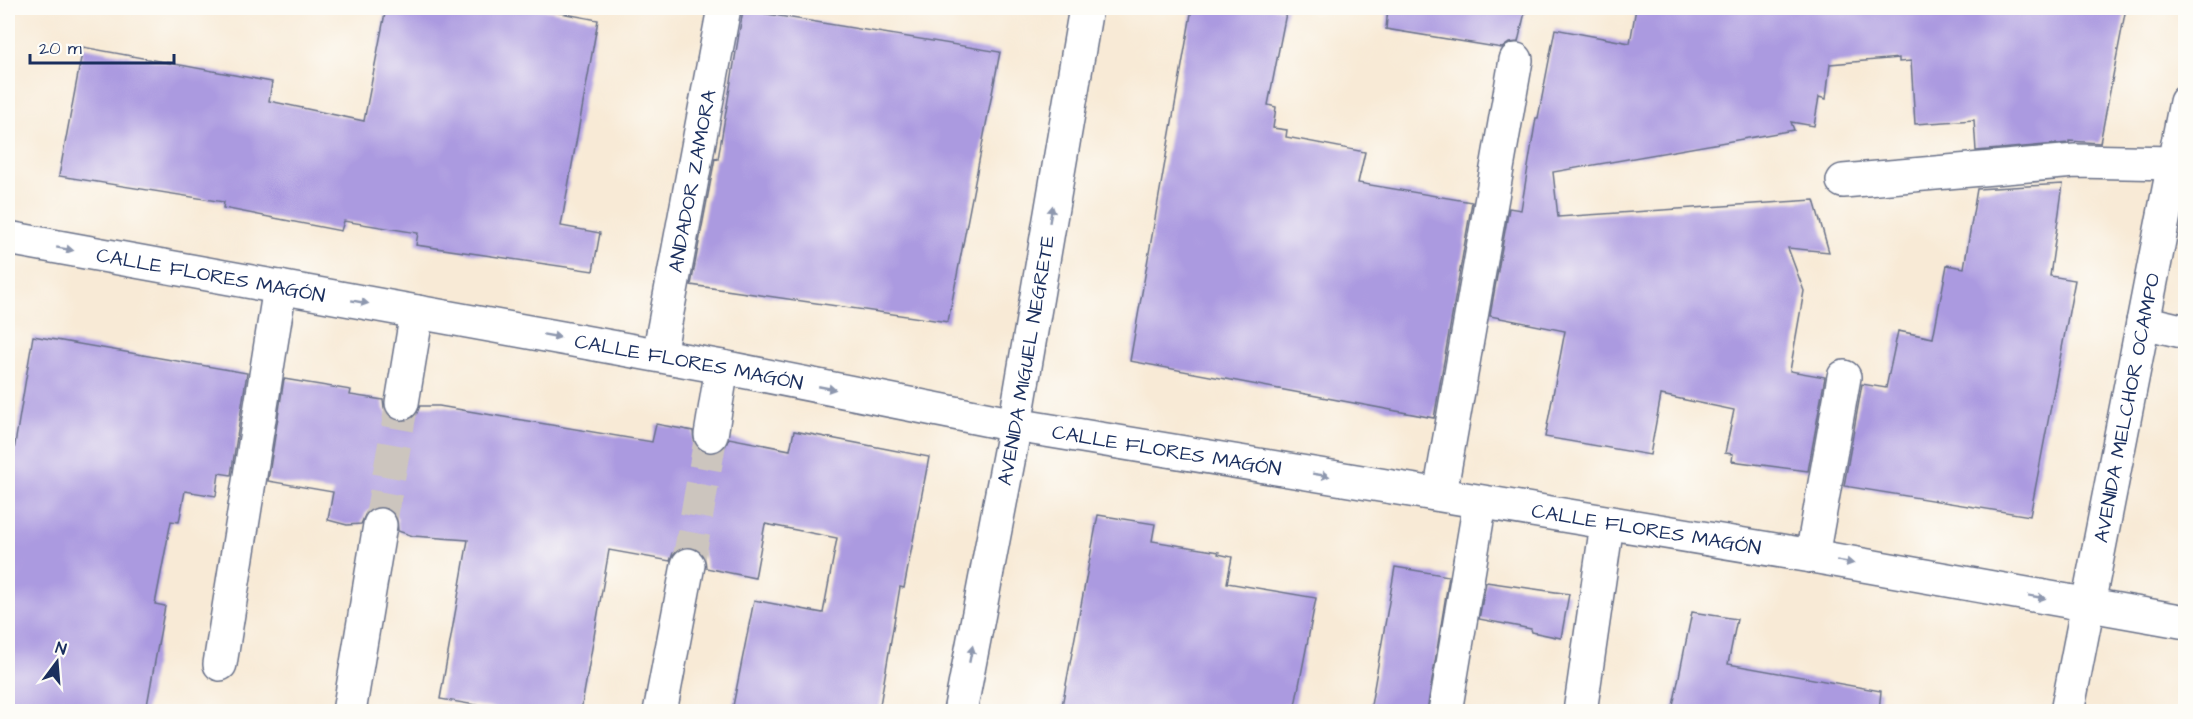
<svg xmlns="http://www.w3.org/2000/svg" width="2193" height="719" viewBox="0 0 2193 719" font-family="'Architects Daughter',sans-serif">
  <rect width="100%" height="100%" fill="#fdfcf7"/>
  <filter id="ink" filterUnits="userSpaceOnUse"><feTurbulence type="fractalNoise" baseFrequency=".0167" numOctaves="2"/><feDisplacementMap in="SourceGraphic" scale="12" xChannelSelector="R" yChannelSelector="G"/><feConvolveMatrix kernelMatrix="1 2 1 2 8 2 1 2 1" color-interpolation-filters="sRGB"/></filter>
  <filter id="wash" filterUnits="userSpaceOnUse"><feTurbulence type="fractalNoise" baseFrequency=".008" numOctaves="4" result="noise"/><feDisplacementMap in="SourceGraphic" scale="24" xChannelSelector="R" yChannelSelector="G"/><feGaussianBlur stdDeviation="1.35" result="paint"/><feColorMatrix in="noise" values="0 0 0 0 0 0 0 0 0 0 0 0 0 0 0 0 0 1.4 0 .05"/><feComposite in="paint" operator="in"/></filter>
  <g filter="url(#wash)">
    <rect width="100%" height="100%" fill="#f8ead6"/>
    <g id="blocks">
      <path fill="#ab9ae0" d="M386,8H534L598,20L561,226L600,233L593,271L416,245L418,233L344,221L341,231L223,208L224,202L59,176L83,47L272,82L269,101L364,121Z
        M1192,8H1287L1268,105L1276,107L1273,128L1287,130L1286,137L1365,152L1358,183L1472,202L1434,418L1130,361Z
        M1388,8H1526L1518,42L1509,43L1502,48L1386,29Z
        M1636,8H2126L2100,143L2069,141V143L1976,151L1974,120L1915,124L1911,61L1899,62V58L1830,64L1826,99L1819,97L1814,126L1791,122L1794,130L1553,172L1558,217L1814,200L1829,252L1788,248L1804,291L1790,371L1825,377L1808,471L1732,461L1733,454L1725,453L1734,410L1661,395L1650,455L1545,437L1565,331L1490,316L1509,208L1521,210L1536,118H1538L1555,29L1630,43Z
        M743,10L1000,52L948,322L691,285L715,158L718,159Z
        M2063,184L2050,276L2075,280L2030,516L1844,486L1862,384L1886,388L1898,331L1933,338L1947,265L1964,268L1977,189Z
        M33,336L247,373L231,475L219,473L216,496L185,491L179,522L171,521L155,604L165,606L146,711H8V486Z
        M284,379L351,390L350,395L383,400L384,409L390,417L400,422L409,420L416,415L420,406H439L652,442L656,424L693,431L694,442L700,450L709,454L718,452L725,447L729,438L790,450L794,431L929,457L904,588L900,587L879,711H732L754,600L823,613L837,538L765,524L755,578L706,568L705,558L701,551L692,547L681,548L673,553L670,561L609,550L581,711H510L440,699L468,540L413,536L398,531L397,518L391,510L382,506L373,508L366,513L361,524L347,525L328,520L333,492L268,481Z
        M1098,515L1155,524L1152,541L1219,552L1218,554L1232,557L1227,583L1316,598L1294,711H1061Z
        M1395,567L1449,576L1427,711H1370Z
        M1486,582L1569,594L1561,638L1532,632L1531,629L1479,619Z
        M1692,612L1737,619L1728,664L1881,691L1879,711H1672Z"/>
    </g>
  </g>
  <g filter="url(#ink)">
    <use href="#blocks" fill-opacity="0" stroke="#687088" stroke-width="1.5"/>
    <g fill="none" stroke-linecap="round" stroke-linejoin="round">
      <path stroke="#ccc5be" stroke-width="33" stroke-dasharray="33 16" stroke-linecap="butt" d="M380,525L402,403
        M688,565L711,435"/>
      <g stroke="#687088" stroke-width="36">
        <g id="minor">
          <path d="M1843,181L2075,161L2174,163"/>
          <path id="s1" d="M8,238L722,367L1015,425L1812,556L2186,622"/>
          <path d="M2143,322L2186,332"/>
          <path id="s2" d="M659,355L724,8"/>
          <path d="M402,403L417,312"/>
          <path d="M711,435L722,367"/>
          <path d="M1440,494L1516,60"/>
          <path d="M1812,556L1844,377"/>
          <path d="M220,664L280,287"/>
          <path d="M349,712L380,525"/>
          <path d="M660,712L688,565"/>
          <path d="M1445,712L1480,502"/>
          <path d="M1580,712L1607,524"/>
          <path id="s3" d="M2067,712L2186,102"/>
        </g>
      </g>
      <g stroke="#687088" stroke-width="36">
        <g id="major">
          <path id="s4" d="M960,712L1015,425L1086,8"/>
        </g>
      </g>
      <use href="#minor" stroke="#fff" stroke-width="33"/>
      <use href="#major" stroke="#fff" stroke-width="33"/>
    </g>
    <defs><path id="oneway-solid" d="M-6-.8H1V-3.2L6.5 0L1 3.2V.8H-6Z" transform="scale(1.5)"/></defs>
    <g fill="#8d97ae">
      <use href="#oneway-solid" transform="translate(1051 214) rotate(-80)"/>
      <use href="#oneway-solid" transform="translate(65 249) rotate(10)"/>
      <use href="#oneway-solid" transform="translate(360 302) rotate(10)"/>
      <use href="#oneway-solid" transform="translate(552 336) rotate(10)"/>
      <use href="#oneway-solid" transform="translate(827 388) rotate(11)"/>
      <use href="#oneway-solid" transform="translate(1321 475) rotate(9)"/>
      <use href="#oneway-solid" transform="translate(1845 562) rotate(10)"/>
      <use href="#oneway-solid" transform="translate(2037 597) rotate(10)"/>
      <use href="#oneway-solid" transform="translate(971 654) rotate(-79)"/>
    </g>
  </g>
  <g text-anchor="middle" stroke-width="4.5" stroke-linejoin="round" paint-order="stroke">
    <g font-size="20" fill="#1b2f5e" stroke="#fdfcf7">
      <text dy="7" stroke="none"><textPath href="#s2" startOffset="177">ANDADOR ZAMORA</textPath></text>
      <text dy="7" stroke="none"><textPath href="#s1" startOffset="206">CALLE FLORES MAGÓN</textPath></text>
      <text dy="7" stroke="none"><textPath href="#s4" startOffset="358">AVENIDA MIGUEL NEGRETE</textPath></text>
      <text dy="7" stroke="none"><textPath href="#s1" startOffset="692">CALLE FLORES MAGÓN</textPath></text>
      <text dy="7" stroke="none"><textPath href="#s3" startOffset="310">AVENIDA MELCHOR OCAMPO</textPath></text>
      <text dy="7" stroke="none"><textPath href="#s1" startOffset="1178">CALLE FLORES MAGÓN</textPath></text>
      <text dy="7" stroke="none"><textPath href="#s1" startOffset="1664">CALLE FLORES MAGÓN</textPath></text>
    </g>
  </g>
  <rect width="2193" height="719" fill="none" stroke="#fdfcf7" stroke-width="30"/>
  <g transform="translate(57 662) rotate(16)" stroke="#fdfcf7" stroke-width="4.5" paint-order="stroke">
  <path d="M0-4.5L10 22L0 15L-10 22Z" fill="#1b2f5e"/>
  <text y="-9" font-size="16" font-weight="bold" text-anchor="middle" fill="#1b2f5e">N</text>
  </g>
  <path d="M30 54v9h144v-9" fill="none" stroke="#1b2f5e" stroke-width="3"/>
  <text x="39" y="54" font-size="18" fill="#1b2f5e" stroke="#fdfcf7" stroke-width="4.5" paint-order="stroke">20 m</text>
</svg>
